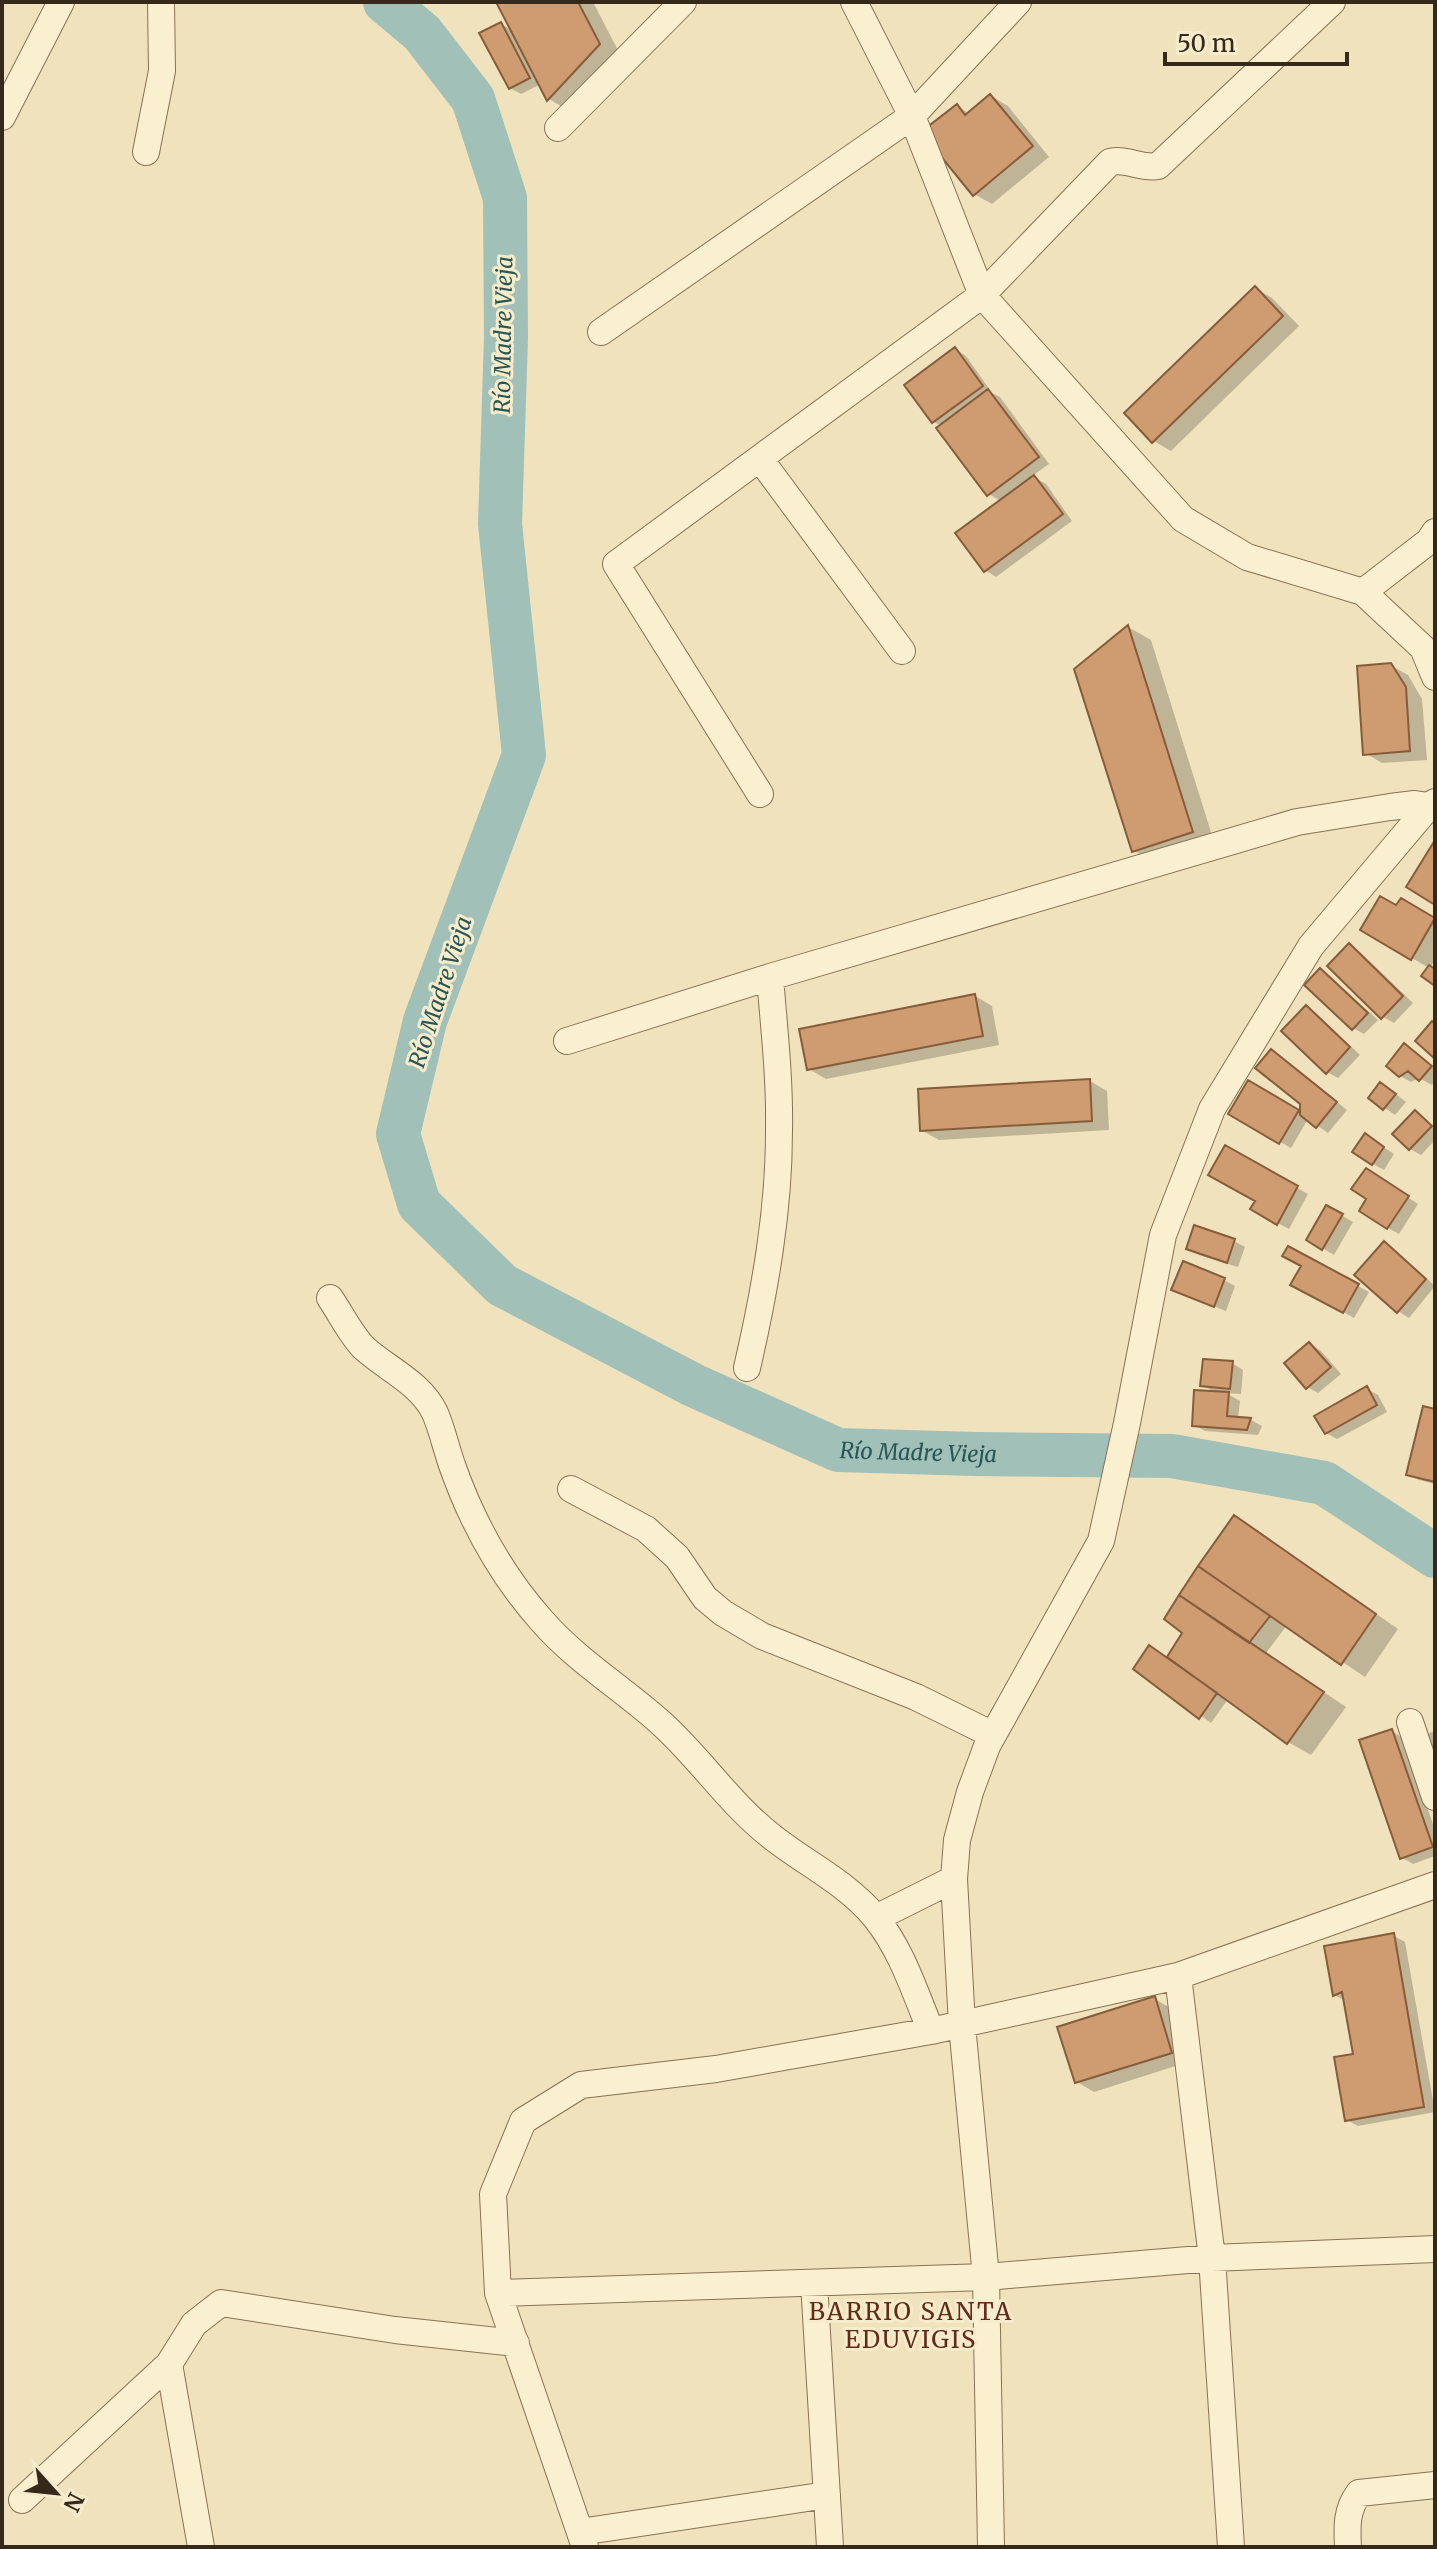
<svg xmlns="http://www.w3.org/2000/svg" width="1437" height="2549" viewBox="0 0 1437 2549" font-family="Merriweather,serif">
  <rect width="100%" height="100%" fill="#efe2bc"/>
  <path fill="#0003" d="M498,2H593L622,58L571,112L549,99L541,84L521,94L510,88L500,24L514,31Z
    M991,96L1008,106L1049,157L992,204L974,194L957,106L970,114Z
    M1255,288L1272,298L1299,326L1171,451L1154,441Z
    M955,349L966,356L992,393L1000,397L1049,464L1032,476L1046,484L1072,521L996,577L985,570L1002,502L989,494L942,426L934,422Z
    M1128,627L1151,640L1215,845L1156,864L1133,850Z
    M1390,665L1408,675L1422,699L1427,760L1382,763L1365,753Z
    M1402,900L1435,920V959L1430,968L1435,971V984L1429,968L1363,929L1397,908Z
    M1349,946L1360,952L1413,1003L1394,1023L1383,1017Z
    M1320,971L1331,977L1378,1020L1364,1034L1353,1028Z
    M975,996L992,1006L999,1045L826,1079L809,1069Z
    M1306,1008L1317,1014L1360,1055L1338,1078L1327,1072Z
    M1405,1046L1435,1068V1081L1432,1085L1419,1078L1411,1082L1400,1076Z
    M1282,1058L1347,1110L1328,1133L1308,1119L1291,1148L1231,1114L1249,1083L1302,1114L1303,1103Z
    M1090,1081L1107,1091L1109,1130L939,1140L921,1130Z
    M1392,1091L1406,1102L1395,1115L1371,1098Z
    M1415,1112L1435,1127V1140L1421,1155L1410,1149Z
    M1376,1142L1394,1154L1384,1170L1373,1164Z
    M1226,1148L1308,1194L1289,1229L1252,1209L1257,1200Z
    M1377,1177L1418,1204L1399,1234L1388,1228Z
    M1327,1207L1353,1222L1334,1255L1309,1240Z
    M1234,1241L1245,1247L1238,1267L1199,1255L1188,1248Z
    M1384,1244L1395,1250L1435,1286L1409,1318L1398,1311Z
    M1289,1248L1369,1292L1354,1318L1293,1284L1303,1266Z
    M1224,1280L1235,1286L1226,1311L1185,1295Z
    M1310,1344L1321,1351L1341,1374L1318,1393L1307,1387Z
    M1232,1363L1243,1370L1241,1394L1226,1393L1240,1401L1238,1419L1251,1420L1262,1426L1258,1435L1205,1431L1194,1425L1216,1393L1202,1385Z
    M1367,1389L1378,1395L1387,1412L1337,1439L1326,1433Z
    M1435,1411V1484L1419,1480L1408,1474Z
    M1234,1518L1257,1531L1398,1629L1365,1677L1287,1625L1266,1653L1346,1707L1311,1755L1288,1742L1228,1699L1211,1723L1136,1668L1168,1659L1185,1632L1206,1572Z
    M1392,1731L1403,1738L1435,1830V1856L1413,1864L1401,1857Z
    M1435,1731V1767L1424,1735Z
    M1394,1936L1405,1942L1435,2112L1358,2126L1347,2120L1355,2056L1346,2001L1334,1995Z
    M1155,1999L1172,2009L1188,2062L1094,2092L1077,2082Z"/>
  <g fill="none" stroke-linecap="round" stroke-linejoin="round">
    <path stroke="#a0c0b8" stroke-width="44" id="s1" d="M385,2L422,33L473,99L505,198L506,337L500,524L524,755L425,1021L398,1134L419,1204L502,1285L693,1385L838,1450L975,1454L1172,1456L1324,1483L1435,1556"/>
  </g>
  <path fill="#cf9b70" stroke="#875c3a" stroke-width="2" d="M496,2H578L600,44L547,101Z
    M501,22L530,78L509,89L479,33Z
    M990,94L1033,146L973,196L921,132L957,104L965,115Z
    M1255,286L1283,316L1152,443L1124,413Z
    M955,347L983,386L932,423L904,385Z
    M988,389L1039,457L987,496L936,428Z
    M1034,475L1063,514L984,572L955,533Z
    M1128,625L1193,832L1132,852L1074,669Z
    M1391,663L1406,687L1410,751L1363,755L1357,666Z
    M1435,840V905L1406,887Z
    M1380,896L1396,905L1401,898L1435,918L1411,960L1360,930Z
    M1349,943L1403,996L1381,1019L1327,966Z
    M1429,965L1435,969V986L1421,976Z
    M1320,968L1368,1013L1352,1030L1304,985Z
    M975,994L983,1036L807,1070L799,1029Z
    M1306,1005L1350,1047L1326,1074L1281,1031Z
    M1432,1021L1435,1024V1059L1415,1041Z
    M1404,1043L1432,1066L1419,1081L1408,1071L1399,1077L1386,1066Z
    M1271,1049L1337,1102L1316,1128L1300,1115V1104L1255,1068Z
    M1090,1079L1092,1121L920,1131L918,1089Z
    M1248,1080L1299,1110L1279,1144L1228,1114Z
    M1380,1082L1396,1094L1383,1110L1368,1098Z
    M1415,1110L1432,1126L1409,1150L1392,1134Z
    M1365,1133L1384,1147L1372,1165L1352,1152Z
    M1225,1145L1298,1186L1277,1225L1250,1209L1255,1201L1208,1175Z
    M1366,1168L1409,1196L1387,1229L1359,1211L1366,1199L1351,1189Z
    M1326,1205L1343,1214L1322,1250L1306,1240Z
    M1194,1225L1235,1239L1227,1263L1186,1249Z
    M1384,1241L1426,1279L1397,1313L1354,1275Z
    M1288,1246L1359,1284L1343,1313L1290,1285L1301,1266L1282,1256Z
    M1183,1261L1225,1278L1214,1307L1171,1290Z
    M1309,1342L1331,1367L1306,1389L1284,1363Z
    M1203,1359L1233,1361L1230,1389L1200,1386Z
    M1367,1386L1377,1405L1325,1434L1314,1416Z
    M1194,1390L1229,1392L1227,1416L1251,1418L1247,1430L1192,1426Z
    M1423,1406L1435,1409V1482L1406,1475Z
    M1234,1515L1376,1614L1341,1665L1198,1566Z
    M1198,1566L1270,1616L1249,1643L1179,1595Z
    M1179,1595L1324,1692L1287,1744L1167,1657L1182,1633L1164,1619Z
    M1149,1645L1217,1693L1199,1719L1133,1669Z
    M1392,1729L1433,1847L1400,1859L1359,1740Z
    M1394,1933L1424,2107L1345,2121L1334,2057L1353,2054L1342,1992L1333,1996L1324,1946Z
    M1155,1996L1172,2053L1075,2083L1057,2027Z"/>
  <g fill="none" stroke-linecap="round" stroke-linejoin="round">
    <g stroke="#877255" stroke-width="28">
      <path id="street" d="M854,2L912,116L982,295L1183,519L1247,557L1363,592L1423,648L1435,677
        M2,117L61,2
        M558,128L683,2
        M146,152L162,71L161,2
        M601,332L912,116L1018,2
        M760,459L902,651
        M1363,592L1429,541L1435,532
        M760,794L616,564L982,295L1110,162C1127,158 1141,169 1158,166L1332,2
        M567,1041L770,977L1297,822L1390,807L1415,804L1429,806
        M330,1298C341,1314 351,1335 364,1348C387,1369 421,1383 435,1413C442,1429 446,1448 452,1465C472,1522 501,1575 542,1621C577,1661 622,1688 661,1723C700,1758 729,1803 771,1836C806,1864 846,1882 875,1917C902,1950 915,1993 931,2031
        M747,1368C765,1290 779,1211 779,1131C780,1079 774,1028 770,977
        M571,1489L646,1529L677,1557L705,1598L723,1613L762,1636L916,1697L993,1735
        M1410,1722L1435,1797
        M876,1918L954,1879
        M1178,1976L1212,2258L1231,2547
        M814,2283L830,2547
        M498,2293L986,2277L1212,2258L1435,2249
        M22,2500L169,2364
        M580,2532L827,2495
        M201,2547L169,2364L194,2324L221,2303L395,2330L516,2343
        M585,2547L498,2293L493,2194L523,2121L581,2085L716,2069L931,2031L1178,1976L1435,1885
        M991,2547L986,2277L962,2025L954,1879L957,1840L970,1792L987,1746L1101,1541L1127,1423L1163,1235L1212,1109L1311,946L1429,806L1435,802
        M1348,2547C1347,2527 1346,2510 1359,2493L1435,2485"/>
    </g>
    <use href="#street" stroke="#faefcf" stroke-width="26"/>
  </g>
  <g text-anchor="middle" stroke-width="6" stroke-linejoin="round" paint-order="stroke">
    <g font-size="22" font-style="italic" fill="#295655" stroke="#f6eccc">
      <text transform="translate(503 335) rotate(-89)" y="8">Río Madre Vieja</text>
      <text transform="translate(440 992) rotate(-72)" y="8">Río Madre Vieja</text>
      <text dy="8" stroke="none"><textPath href="#s1" startOffset="1838">Río Madre Vieja</textPath></text>
    </g>
    <g font-size="24" letter-spacing="2" fill="#642b19" stroke="#f6eccc">
      <text x="911" y="2320">BARRIO SANTA<tspan x="911" dy="28">EDUVIGIS</tspan></text>
    </g>
  </g>
  <rect width="1437" height="2549" fill="none" stroke="#36291b" stroke-width="8"/>
  <g transform="translate(56 2493) rotate(117)" stroke="#f6eccc" stroke-width="6" paint-order="stroke">
  <path d="M0-6L14 30L0 20L-14 30Z" fill="#36291b"/>
  <text y="-12" font-size="22" font-weight="bold" text-anchor="middle" fill="#36291b">N</text>
  </g>
  <path d="M1165 52v12h182v-12" fill="none" stroke="#36291b" stroke-width="4"/>
  <text x="1177" y="52" font-size="24" fill="#36291b" stroke="#f6eccc" stroke-width="6" paint-order="stroke">50 m</text>
</svg>
